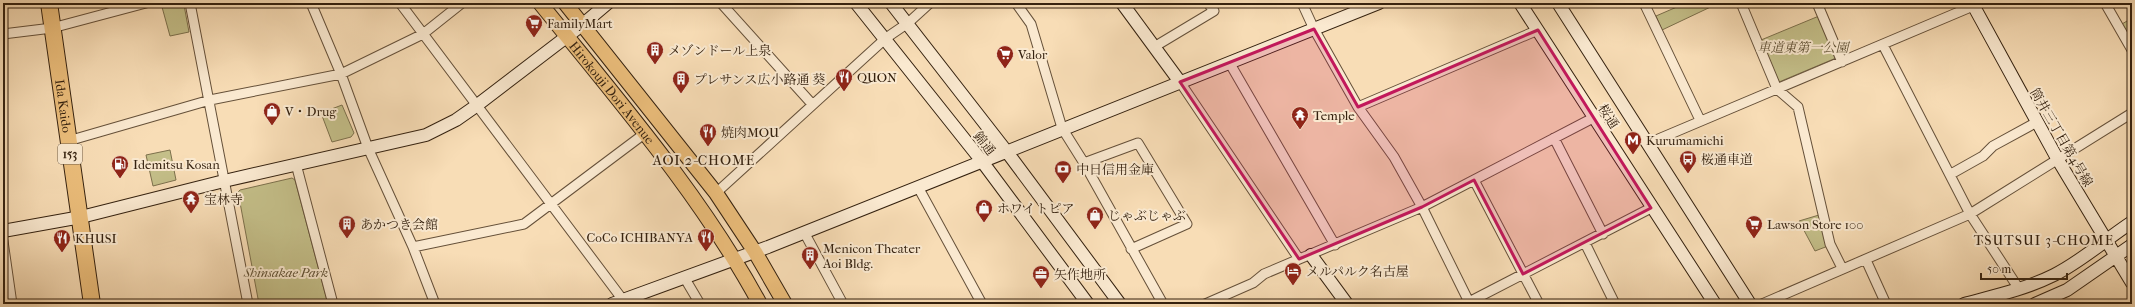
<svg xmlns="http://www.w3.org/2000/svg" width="2135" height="307" viewBox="0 0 2135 307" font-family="'IM FELL French Canon','Noto Serif JP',serif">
  <rect width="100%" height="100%" fill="#f8ddb6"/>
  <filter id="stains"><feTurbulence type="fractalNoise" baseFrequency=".005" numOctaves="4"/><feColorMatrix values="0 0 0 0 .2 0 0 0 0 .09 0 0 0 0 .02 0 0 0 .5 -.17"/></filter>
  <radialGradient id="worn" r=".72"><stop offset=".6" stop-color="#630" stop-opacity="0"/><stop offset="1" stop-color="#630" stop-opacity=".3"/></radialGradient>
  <path fill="#c4bf89" stroke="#7c704c" d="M177,3L184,5L189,32L170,36L162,7Z
    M1686,3H1719L1662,30L1656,16Z
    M1819,16L1836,58L1779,82L1761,40Z
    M2132,18V41L2122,24Z
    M342,105L354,133L351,137L332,142L321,113Z
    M170,150L176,180L153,186L146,155Z
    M292,178L295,180L328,304H259L238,192L240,190Z
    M1819,215L1828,246L1815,251L1799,221Z"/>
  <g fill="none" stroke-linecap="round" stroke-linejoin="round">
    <g stroke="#655039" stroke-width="11">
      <path id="street" d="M190,3L248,304
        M311,3L341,74L368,148L413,247L435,304
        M400,3L626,304
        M721,3L812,104
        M1016,3L1031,24L1062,128L1084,163L1163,304
        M1302,3L1314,29L1358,107L1394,157L1422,207L1470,304
        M1644,3L1700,120
        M1741,3L1777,89L1798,107L1830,244L1842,268
        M1817,3L1842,62
        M2105,3L2132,50
        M3,34L52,28L146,3
        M1883,45L1970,214L2019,289
        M1154,47L1214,11L1208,3
        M1229,62L1335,245
        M1180,82L1299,259
        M1358,107L1538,30
        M1554,138L1603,234
        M68,141L210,100L341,74L423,34L462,3
        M1649,143L1973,6
        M1084,163L1138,143L1187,224L1131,249
        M296,164L333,304
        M1951,174L1983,156L1993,146L2037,122
        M1474,180L1539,304
        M918,187L982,304
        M716,193L886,38L908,23L930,3
        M804,232L843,304
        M3,241L12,304
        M1585,243L1615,304
        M413,247L524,224L644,134
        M1866,260L1886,304
        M684,277L700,304
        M1469,302L1651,208
        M1205,304L1253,283L1264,274L1422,207L1593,118
        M1762,304L1970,214L2132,113"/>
    </g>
    <g stroke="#34210f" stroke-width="14">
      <path id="secondary" d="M856,3L981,160L1088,304
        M891,3L1007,152L1120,304
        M1122,3L1180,82
        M1520,3L1715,304
        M1558,3L1750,304
        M1972,3L2058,160L2132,283
        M3,231L81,217L224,181L426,135L456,120L476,106L582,25L608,3
        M1311,255L1347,304
        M612,304L768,247L1379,3
        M1964,304C1994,296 2026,289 2054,275C2082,261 2106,239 2132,222
        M2035,304L2067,290L2132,245"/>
    </g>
    <g stroke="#34210f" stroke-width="16">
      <g id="primary">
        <path id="s1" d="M540,3C618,100 701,195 760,304"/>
        <path d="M565,3L716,193L755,252L785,304"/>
      </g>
    </g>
    <g stroke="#34210f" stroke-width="18">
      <g id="highway">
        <path id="s2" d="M49,3L92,304"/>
      </g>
    </g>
    <use href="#street" stroke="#fae9d0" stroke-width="9"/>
    <use href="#secondary" stroke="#fae9d0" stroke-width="12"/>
    <use href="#primary" stroke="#ecbe7b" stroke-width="14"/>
    <use href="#highway" stroke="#ecbe7b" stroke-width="16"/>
  </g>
  <path fill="#c2185b" fill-opacity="0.2" stroke="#c2185b" stroke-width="3" stroke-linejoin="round" d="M1314,29L1358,107L1538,30L1651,208L1523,274L1474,180L1422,207L1299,259L1180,82Z"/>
  <defs>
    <g id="supermarket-pin" transform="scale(0.9)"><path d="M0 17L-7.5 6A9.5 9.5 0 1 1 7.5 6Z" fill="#8f2418" stroke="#fae9d0"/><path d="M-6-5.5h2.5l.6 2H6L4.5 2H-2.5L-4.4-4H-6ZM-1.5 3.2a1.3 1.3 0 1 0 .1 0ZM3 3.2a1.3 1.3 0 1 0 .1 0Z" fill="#fff"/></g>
    <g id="building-pin" transform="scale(0.9)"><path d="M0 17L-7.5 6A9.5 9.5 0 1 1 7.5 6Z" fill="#8f2418" stroke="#fae9d0"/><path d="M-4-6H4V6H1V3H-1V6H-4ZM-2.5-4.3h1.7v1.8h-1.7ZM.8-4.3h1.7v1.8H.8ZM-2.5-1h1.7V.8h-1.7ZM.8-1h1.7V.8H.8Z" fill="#fff"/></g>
    <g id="restaurant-pin" transform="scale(0.9)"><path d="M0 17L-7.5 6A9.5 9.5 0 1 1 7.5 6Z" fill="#8f2418" stroke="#fae9d0"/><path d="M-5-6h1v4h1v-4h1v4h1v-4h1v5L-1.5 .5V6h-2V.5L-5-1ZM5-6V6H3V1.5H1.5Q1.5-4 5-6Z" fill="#fff"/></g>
    <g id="shop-pin" transform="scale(0.9)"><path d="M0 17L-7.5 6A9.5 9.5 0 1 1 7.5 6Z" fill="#8f2418" stroke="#fae9d0"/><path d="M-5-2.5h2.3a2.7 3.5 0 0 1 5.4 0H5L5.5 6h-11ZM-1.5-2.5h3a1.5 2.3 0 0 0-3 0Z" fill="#fff"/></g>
    <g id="temple-pin" transform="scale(0.9)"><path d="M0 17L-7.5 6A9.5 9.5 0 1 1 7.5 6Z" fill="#8f2418" stroke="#fae9d0"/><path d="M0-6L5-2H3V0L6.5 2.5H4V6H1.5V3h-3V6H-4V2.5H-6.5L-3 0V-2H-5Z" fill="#fff"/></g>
    <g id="metro-pin" transform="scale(0.9)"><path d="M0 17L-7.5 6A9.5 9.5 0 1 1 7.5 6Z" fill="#8f2418" stroke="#fae9d0"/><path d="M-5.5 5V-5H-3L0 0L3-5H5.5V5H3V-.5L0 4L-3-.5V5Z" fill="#fff"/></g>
    <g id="bus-pin" transform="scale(0.9)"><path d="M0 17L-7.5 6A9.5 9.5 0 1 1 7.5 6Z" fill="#8f2418" stroke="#fae9d0"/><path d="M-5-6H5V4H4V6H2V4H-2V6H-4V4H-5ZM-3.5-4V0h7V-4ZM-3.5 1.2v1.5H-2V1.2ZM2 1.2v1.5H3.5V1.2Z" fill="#fff"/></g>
    <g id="fuel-pin" transform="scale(0.9)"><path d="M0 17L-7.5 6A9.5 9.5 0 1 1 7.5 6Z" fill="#8f2418" stroke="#fae9d0"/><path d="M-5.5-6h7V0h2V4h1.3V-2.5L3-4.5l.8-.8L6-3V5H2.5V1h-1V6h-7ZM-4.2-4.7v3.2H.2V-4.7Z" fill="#fff"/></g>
    <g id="bank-pin" transform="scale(0.9)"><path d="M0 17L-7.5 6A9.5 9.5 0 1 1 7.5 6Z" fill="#8f2418" stroke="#fae9d0"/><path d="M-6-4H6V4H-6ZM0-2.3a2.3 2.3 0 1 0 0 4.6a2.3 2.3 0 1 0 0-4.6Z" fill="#fff"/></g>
    <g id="hotel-pin" transform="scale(0.9)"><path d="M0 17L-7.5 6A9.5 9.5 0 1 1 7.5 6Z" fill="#8f2418" stroke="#fae9d0"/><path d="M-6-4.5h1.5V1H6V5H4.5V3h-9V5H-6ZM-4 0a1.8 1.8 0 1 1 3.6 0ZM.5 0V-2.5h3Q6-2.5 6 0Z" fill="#fff"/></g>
    <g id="office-pin" transform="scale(0.9)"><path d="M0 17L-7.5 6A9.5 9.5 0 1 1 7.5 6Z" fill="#8f2418" stroke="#fae9d0"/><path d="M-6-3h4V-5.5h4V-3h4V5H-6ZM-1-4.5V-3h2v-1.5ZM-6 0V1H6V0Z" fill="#fff"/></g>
  </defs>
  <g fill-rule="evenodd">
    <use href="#supermarket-pin" x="534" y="23"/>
    <use href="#building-pin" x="655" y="50"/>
    <use href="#supermarket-pin" x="1005" y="54"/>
    <use href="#restaurant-pin" x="844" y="77"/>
    <use href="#building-pin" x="681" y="79"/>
    <use href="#shop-pin" x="272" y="111"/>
    <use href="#temple-pin" x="1300" y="115"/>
    <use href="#restaurant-pin" x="708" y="132"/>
    <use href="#metro-pin" x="1633" y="140"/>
    <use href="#bus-pin" x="1688" y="159"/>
    <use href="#fuel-pin" x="120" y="164"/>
    <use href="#bank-pin" x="1063" y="169"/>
    <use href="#temple-pin" x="191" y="199"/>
    <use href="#shop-pin" x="984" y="208"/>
    <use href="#shop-pin" x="1095" y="215"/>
    <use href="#building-pin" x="347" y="224"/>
    <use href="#supermarket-pin" x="1754" y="224"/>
    <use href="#restaurant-pin" x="706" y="237"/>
    <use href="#restaurant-pin" x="62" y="238"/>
    <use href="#building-pin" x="810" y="255"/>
    <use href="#hotel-pin" x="1293" y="271"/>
    <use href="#office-pin" x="1041" y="274"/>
  </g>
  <g text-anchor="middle" stroke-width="4" stroke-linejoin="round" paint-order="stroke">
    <rect fill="#fae9d0" stroke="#6f5d49" stroke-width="1" x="58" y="144" width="24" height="20" rx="3"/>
    <g font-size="12" font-weight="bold" fill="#34210f">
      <text x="70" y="158">153</text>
    </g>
    <g font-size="13" fill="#34210f" stroke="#fae9d0" text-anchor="start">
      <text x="547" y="28">FamilyMart</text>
      <text x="668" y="55">メゾンドール上泉</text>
      <text x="1018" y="59">Valor</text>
      <text x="857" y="82">QUON</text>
      <text x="694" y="84">プレサンス広小路通 葵</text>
      <text x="285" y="116">V・Drug</text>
      <text x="1313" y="120">Temple</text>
      <text x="721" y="137">焼肉MOU</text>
      <text x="1646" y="145">Kurumamichi</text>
      <text x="1701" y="164">桜通車道</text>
      <text x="133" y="169">Idemitsu Kosan</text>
      <text x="1076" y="174">中日信用金庫</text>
      <text x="204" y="204">宝林寺</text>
      <text x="997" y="213">ホワイトピア</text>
      <text x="1108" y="220">じゃぶじゃぶ</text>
      <text x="360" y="229">あかつき会館</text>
      <text x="1767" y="229">Lawson Store 100</text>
      <text x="693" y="242" text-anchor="end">CoCo ICHIBANYA</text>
      <text x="75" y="243">KHUSI</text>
      <text x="823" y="253">Menicon Theater<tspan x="823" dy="15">Aoi Bldg.</tspan></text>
      <text x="1306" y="276">メルパルク名古屋</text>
      <text x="1054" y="279">矢作地所</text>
    </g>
    <g font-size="13" font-style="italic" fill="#5f5034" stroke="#fae9d0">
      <text x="1803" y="52">車道東第一公園</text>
      <text x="286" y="277">Shinsakae Park</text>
    </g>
    <g font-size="13" fill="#34210f" stroke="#fae9d0">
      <text dy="5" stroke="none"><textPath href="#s1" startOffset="115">Hirokouji Dori Avenue</textPath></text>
      <text dy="5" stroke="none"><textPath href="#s2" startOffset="104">Ida Kaido</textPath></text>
      <text transform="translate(1609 116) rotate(57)" y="5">桜通</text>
      <text transform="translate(2062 137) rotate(60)" y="5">筒井三丁目第4号線</text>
      <text transform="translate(985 143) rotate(52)" y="5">錦通</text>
    </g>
    <g font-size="14" letter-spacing="1" fill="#34210f" stroke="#fae9d0">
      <text x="704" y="165">AOI 2-CHOME</text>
      <text x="2044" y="245">TSUTSUI 3-CHOME</text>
    </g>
  </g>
  <rect width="2135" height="307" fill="none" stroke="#f8ddb6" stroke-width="16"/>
  <rect x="4" y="4" width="2127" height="299" fill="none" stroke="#34210f" stroke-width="2"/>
  <rect x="8" y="8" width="2119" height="291" fill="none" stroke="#34210f"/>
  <path d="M1981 273v6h86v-6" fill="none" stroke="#34210f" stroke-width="2"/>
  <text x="1987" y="273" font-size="12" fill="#34210f" stroke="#fae9d0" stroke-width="3" paint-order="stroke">50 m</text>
  <rect width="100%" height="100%" filter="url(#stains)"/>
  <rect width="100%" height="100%" fill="url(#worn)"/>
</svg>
